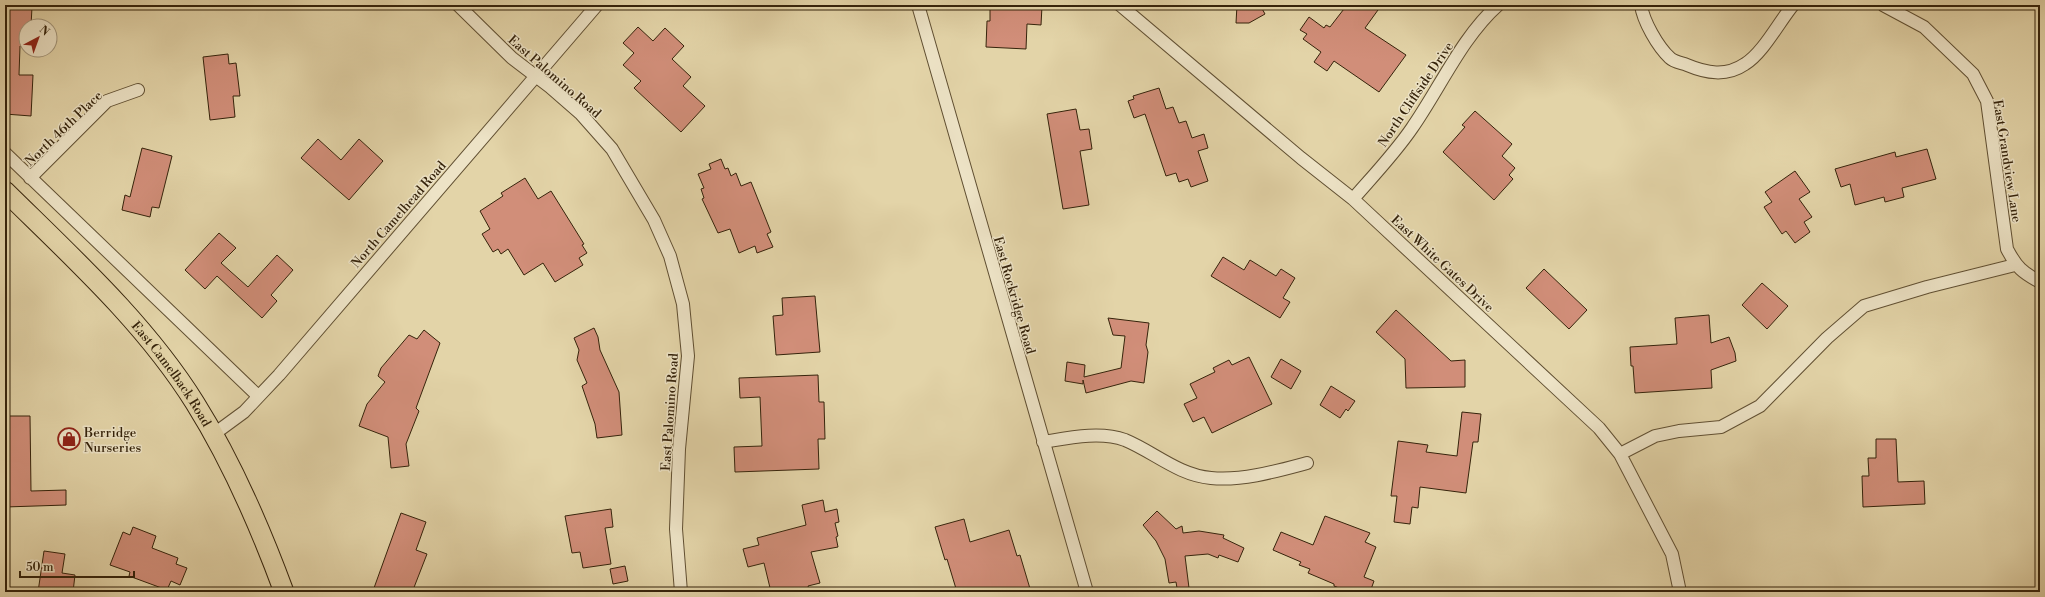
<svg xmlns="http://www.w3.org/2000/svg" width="2045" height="597" viewBox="0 0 2045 597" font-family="'Libre Bodoni',serif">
  <rect width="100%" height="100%" fill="#e3d4a8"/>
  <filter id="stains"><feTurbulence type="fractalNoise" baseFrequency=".005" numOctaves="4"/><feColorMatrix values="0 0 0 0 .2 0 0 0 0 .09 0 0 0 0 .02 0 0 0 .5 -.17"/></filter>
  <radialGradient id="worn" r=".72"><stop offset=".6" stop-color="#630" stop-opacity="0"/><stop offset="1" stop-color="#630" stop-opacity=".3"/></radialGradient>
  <path fill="#d18e79" stroke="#35230b" d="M990,5L1042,6L1041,25L1027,24L1026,49L986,47L987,21H990Z
    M1237,5H1260L1265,14L1249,23H1236Z
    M1347,5H1371L1378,10L1365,28L1406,55L1379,92L1334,61L1327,71L1314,62L1321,52L1303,39L1307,34L1300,30L1309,17L1324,28L1326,25L1330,27Z
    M6,6L32,7L31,26H26V47L20,46L19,75H33L31,116L5,114Z
    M638,27L653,41L665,28L684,46L672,59L691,77L683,86L705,106L681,132L634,88L641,81L623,65L634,53L623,43Z
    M228,54L229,64L236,63L240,96H233L235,117L210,120L203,57Z
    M1159,88L1166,109L1173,107L1179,123L1186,121L1192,138L1204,134L1208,148L1198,151L1208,181L1191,187L1188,179L1179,182L1176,173L1166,176L1145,114L1134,118L1128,101L1134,99L1133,96Z
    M1076,109L1080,130L1089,129L1092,149L1080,151L1089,205L1063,209L1047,114Z
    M1475,111L1512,144L1502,156L1515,168L1509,175L1513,179L1494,200L1443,152L1465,127L1462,125Z
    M318,139L341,160L359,139L383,161L349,200L301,158Z
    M142,148L172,156L159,208L152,207L150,217L122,210L125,195L130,197Z
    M1927,149L1936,179L1902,188L1904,197L1885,202L1884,197L1855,205L1850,184L1841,187L1835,169L1895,152L1896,157Z
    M721,159L725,169L728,168L731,176L736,173L741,186L751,182L771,232L767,234L773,247L757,253L755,246L739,253L730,229L718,233L702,199L704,198L701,189L704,188L698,174L711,169L709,164Z
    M1795,171L1810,192L1799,199L1812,217L1804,222L1810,232L1795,243L1786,231L1782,234L1764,207L1772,202L1765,192Z
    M525,178L538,199L551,191L584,244L582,245L587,253L579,258L583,265L555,282L543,263L524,275L508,249L501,254L498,249L493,252L482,234L490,229L480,211L503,196L501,193Z
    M219,233L236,248L221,263L248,287L277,255L293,270L271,295L277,301L262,318L217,276L205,289L185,270Z
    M1223,257L1244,270L1250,260L1276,276L1281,269L1295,278L1283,298L1290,302L1280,318L1211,276Z
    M1544,269L1587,310L1569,329L1526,288Z
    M1762,283L1788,306L1767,329L1742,305Z
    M815,296L820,352L776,355L773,316L783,315L782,298Z
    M1396,310L1451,361L1465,360V387L1406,388L1405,359L1376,332Z
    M1709,315L1711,343L1729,337L1735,353L1736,361L1711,370L1712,388L1635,393L1633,366H1631L1630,347L1677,344L1675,318Z
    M1108,318L1149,323L1146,345L1148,352L1144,383L1131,381L1086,393L1083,380V384L1065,381L1067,362L1085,365L1084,377L1121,368L1125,336L1113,335Z
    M594,328L598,337L600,350L619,392L622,435L597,438L595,424L582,386L587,383L577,360L579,350L574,338Z
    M424,330L440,343L416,408L419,411L406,444L409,466L391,468L388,437L359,426L367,404L385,382L378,376L381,368L409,335L417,339Z
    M1249,357L1272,404L1212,433L1204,417L1193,422L1184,404L1197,398L1190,384L1215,372L1213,368L1229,360L1232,365Z
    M1281,359L1301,371L1291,389L1271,377Z
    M818,375L819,402H824L825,439H818L819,469L735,472L734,447L762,446L760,397L740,398L739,378Z
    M1331,386L1355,401L1348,411L1346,409L1340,418L1320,405Z
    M1462,412L1481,414L1478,442H1473L1466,493L1420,487L1418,508L1412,507L1410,524L1394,522L1397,496H1391L1398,441L1428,445L1426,452L1457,456Z
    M6,416H30L31,491L66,490V505L5,507Z
    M1876,439H1896L1898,482L1924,481L1925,504L1863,507L1862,476H1869L1868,458H1876Z
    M823,500L825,512L837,509L839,522L835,523L838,536L836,537L838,547L811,552L820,583L808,586L810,592H771L764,563L748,567L743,549L759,545L757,538L806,525L802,505Z
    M611,509L613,527L605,528L611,564L583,568L580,552L572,553L565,516Z
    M1157,511L1176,529L1182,526L1183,533L1199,531L1224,535L1223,538L1244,548L1238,562L1219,555L1218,558L1208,554L1185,556L1189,588H1177L1176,582L1169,583L1165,559L1156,541L1143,525Z
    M401,513L426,522L416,550L427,554L413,590L406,588L405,592H383L374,588Z
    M1325,516L1370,533L1365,542L1376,547L1364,577L1374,581L1370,592H1349L1334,586V584L1308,573L1310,569L1299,565L1301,562L1273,550L1281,532L1313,545Z
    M964,519L970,542L1009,530L1017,556L1020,555L1031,592H957L947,559L945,560L935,527Z
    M133,527L156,536L152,548L178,558L176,564L187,568L180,585L171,581L167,590L129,576L130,572L110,565L123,532L130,535Z
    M44,551L65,554L62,573L75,575L73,592H38Z
    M625,566L628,581L613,584L610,569Z"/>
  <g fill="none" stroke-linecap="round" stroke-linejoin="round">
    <g stroke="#604f32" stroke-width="14">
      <path id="minor" d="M458,5L512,58L550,87L581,114L612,149L654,220L670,256L683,304L688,356L679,449L676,529L681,592
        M918,5L1087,592
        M1120,5L1301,158L1353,199L1599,428L1620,454L1672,554L1680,592
        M1641,5C1643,21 1658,47 1670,58C1674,62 1682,63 1687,65C1706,73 1726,77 1745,64C1763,53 1779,22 1793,5
        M1883,5L1924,27L1973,74L1987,101L2007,249C2017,268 2022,272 2040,282
        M5,153L258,396
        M30,178L107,101L138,90
        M1353,199C1373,176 1395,153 1412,128C1440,88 1462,37 1498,5
        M214,434L244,412L279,375L597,5
        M1043,442C1068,438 1100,431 1125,440C1154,452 1178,475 1211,478C1243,481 1277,471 1307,463
        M1620,454L1655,436L1679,431L1721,427L1760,406L1827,338L1864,306L1927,287L2015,265"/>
    </g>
    <g stroke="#35230b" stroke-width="21">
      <g id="primary">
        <path id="s1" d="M5,191C72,257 145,323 195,403C232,462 260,527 284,592"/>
      </g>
    </g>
    <use href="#minor" stroke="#ede3c6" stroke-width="12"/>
    <use href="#primary" stroke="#e3d4a8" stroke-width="19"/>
  </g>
  <defs>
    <g id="shop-ring" transform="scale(1.15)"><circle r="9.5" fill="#ede3c6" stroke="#8f2418" stroke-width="1.5"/><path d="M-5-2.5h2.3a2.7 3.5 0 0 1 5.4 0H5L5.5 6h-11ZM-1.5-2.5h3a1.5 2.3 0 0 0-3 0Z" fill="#8f2418"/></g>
  </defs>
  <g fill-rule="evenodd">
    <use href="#shop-ring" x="69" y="439"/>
  </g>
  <g text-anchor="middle" stroke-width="3" stroke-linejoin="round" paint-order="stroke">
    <g font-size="13" fill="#35230b" stroke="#ede3c6">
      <text transform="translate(555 76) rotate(41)" y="5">East Palomino Road</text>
      <text transform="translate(1415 94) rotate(-56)" y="5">North Cliffside Drive</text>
      <text transform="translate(63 128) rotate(-44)" y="5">North 46th Place</text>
      <text transform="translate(2008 161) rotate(81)" y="5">East Grandview Lane</text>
      <text transform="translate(398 214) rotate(-49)" y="5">North Camelhead Road</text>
      <text transform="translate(1443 263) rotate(43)" y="5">East White Gates Drive</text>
      <text transform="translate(1015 295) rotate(74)" y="5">East Rockridge Road</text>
      <text dy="5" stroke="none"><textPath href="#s1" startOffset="248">East Camelback Road</textPath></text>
      <text transform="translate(669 412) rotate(-86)" y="5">East Palomino Road</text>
    </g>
    <g font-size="13" fill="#35230b" stroke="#ede3c6" text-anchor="start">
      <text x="84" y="437">Berridge<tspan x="84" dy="15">Nurseries</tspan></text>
    </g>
  </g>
  <rect width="2045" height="597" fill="none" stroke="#e3d4a8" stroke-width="20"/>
  <rect x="6" y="6" width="2033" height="585" fill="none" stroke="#35230b" stroke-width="2"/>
  <rect x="10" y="10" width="2025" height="577" fill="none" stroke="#35230b"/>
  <g transform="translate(38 38) rotate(41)"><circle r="19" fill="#ede3c6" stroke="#a3967b"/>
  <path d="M0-3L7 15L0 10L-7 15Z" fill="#8f2418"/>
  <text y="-6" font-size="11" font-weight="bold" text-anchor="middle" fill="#35230b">N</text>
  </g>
  <path d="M20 571v6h114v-6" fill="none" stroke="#35230b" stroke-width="2"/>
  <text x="26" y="571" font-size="12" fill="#35230b" stroke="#ede3c6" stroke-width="3" paint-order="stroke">50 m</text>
  <rect width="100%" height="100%" filter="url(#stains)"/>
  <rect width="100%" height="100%" fill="url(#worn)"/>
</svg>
